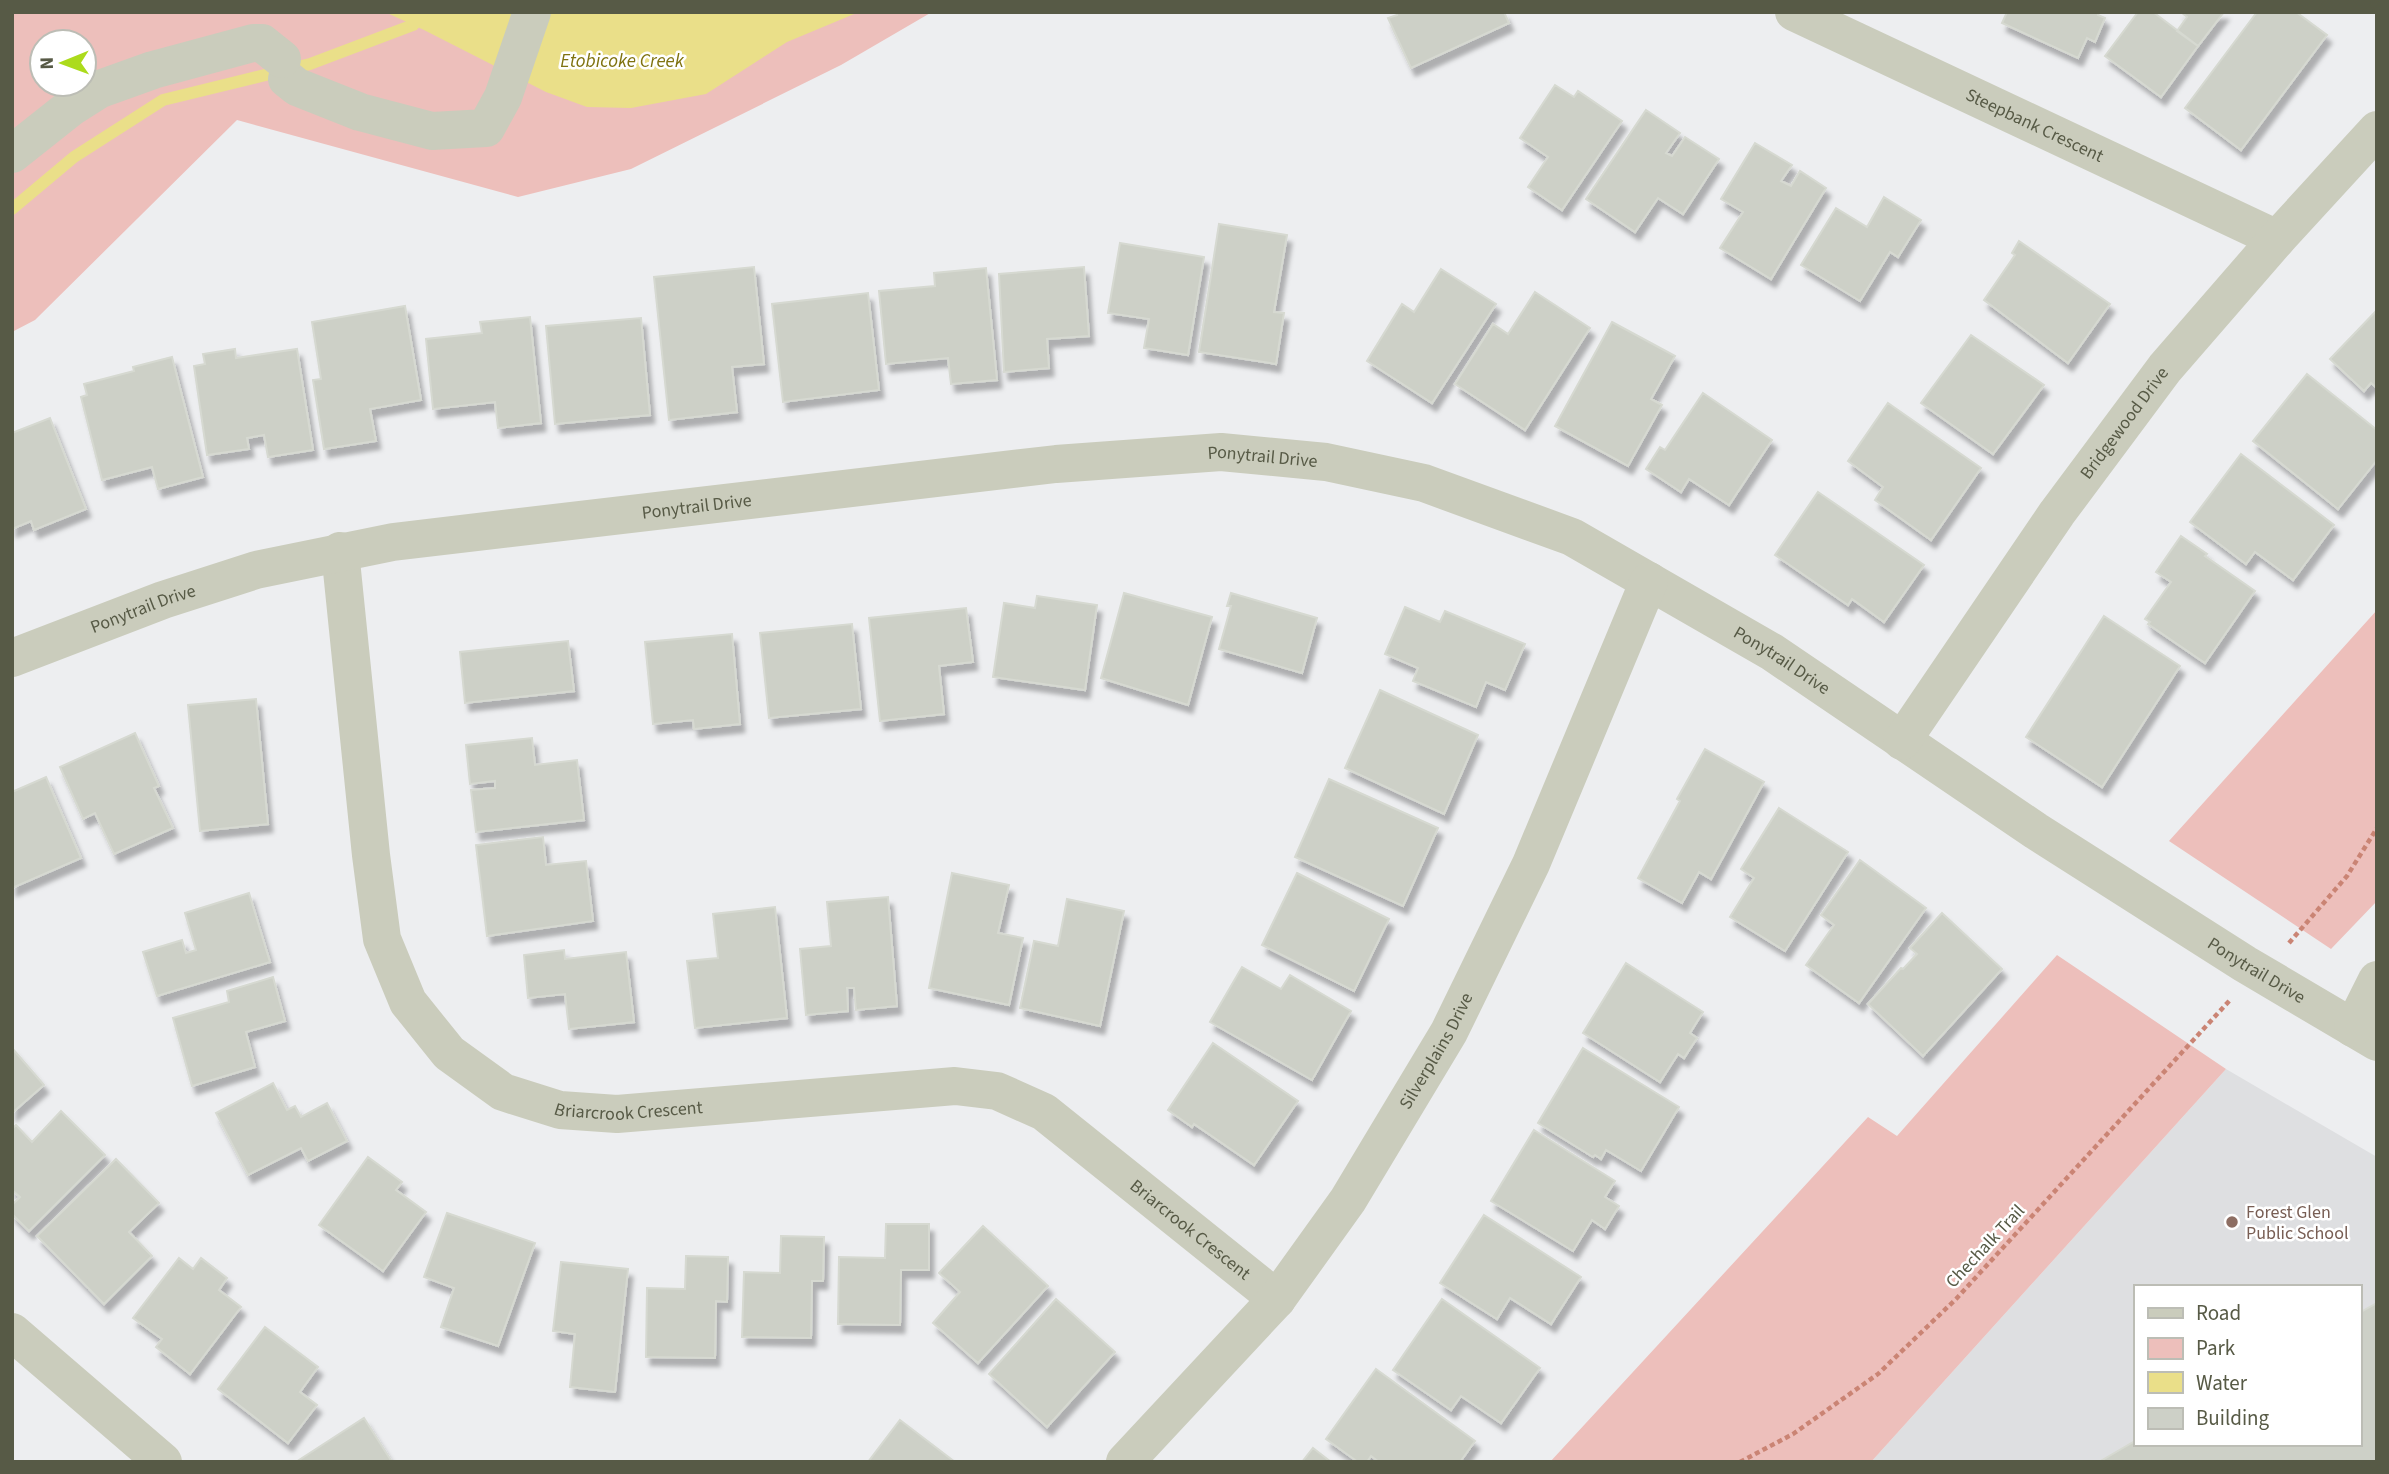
<svg xmlns="http://www.w3.org/2000/svg" width="2389" height="1474" viewBox="0 0 2389 1474" font-family="'Source Sans 3',sans-serif">
  <defs>
    <filter id="shadow"><feDropShadow dx="4.5" dy="8" stdDeviation="2" flood-color="#0004"/></filter>
  </defs>
  <rect width="100%" height="100%" fill="#edeef0"/>
  <path fill="#dedfe1" fill-rule="evenodd" d="M2226,1069L2377,1157V1462H1871ZM2135,1287H2359V1444H2135Z"/>
  <path fill="#edbfbb" fill-rule="evenodd" d="M12,12H932L841,65L631,169L518,197L237,120L35,320L12,332ZM42,42H84V84H42Z
    M2377,610V901L2331,949L2169,841Z
    M2057,955L2226,1069L1871,1462H1550L1868,1117L1897,1136Z"/>
  <path fill="#eadf89" d="M385,12H859L787,42L706,94L631,108L587,107L546,92L424,30Z"/>
  <g fill="none" stroke-linecap="round" stroke-linejoin="round">
    <path stroke="#eadf89" stroke-width="12" d="M12,209L74,157L163,100L310,64L413,25L423,12"/>
  </g>
  <path fill="#cdd0c7" stroke="#d6d9d1" stroke-width="2" filter="url(#shadow)" d="M1396,12H1504L1509,23L1411,68L1388,18L1397,15Z
    M2007,12H2099L2098,15L2105,18L2095,42L2087,38L2078,58L2002,23Z
    M2138,12H2153L2198,46L2161,97L2105,56Z
    M2181,12H2224L2198,46L2177,31L2187,17Z
    M2257,12H2296L2327,35L2241,150L2185,108Z
    M1555,85L1574,97L1578,91L1622,121L1562,210L1528,187L1548,157L1520,138Z
    M1646,110L1680,133L1666,153L1672,156L1685,137L1719,159L1683,214L1658,198L1635,232L1586,199Z
    M1755,143L1792,165L1781,181L1791,186L1800,171L1826,188L1771,279L1720,248L1743,212L1721,199Z
    M1884,197L1921,220L1898,257L1890,252L1860,301L1801,265L1836,208L1867,227Z
    M1219,224L1287,235L1274,312L1284,313L1276,364L1199,352Z
    M2019,241L2110,304L2068,363L1984,300L2015,255L2012,253Z
    M1120,243L1204,257L1188,355L1144,348L1149,319L1108,313Z
    M754,267L764,364L732,367L737,412L669,420L654,277Z
    M1084,267L1089,336L1047,339L1049,368L1004,372L999,274Z
    M986,268L997,380L951,384L948,358L886,364L879,291L935,286L934,273Z
    M1441,269L1496,304L1432,403L1367,361L1402,304L1414,312Z
    M1535,292L1590,328L1525,430L1455,384L1493,324L1508,334Z
    M868,293L879,390L783,402L772,304Z
    M405,306L421,400L370,409L376,441L324,449L313,380L321,379L312,322Z
    M2377,310V388L2371,383L2364,391L2330,359Z
    M530,317L541,423L498,428L495,402L433,409L426,339L482,333L480,322Z
    M641,318L650,415L555,424L546,326Z
    M1612,322L1675,356L1651,399L1662,405L1628,466L1555,426Z
    M1971,335L2044,385L1993,454L1921,403Z
    M235,349L236,358L297,349L313,450L268,457L264,435L247,438L249,449L207,455L194,366L205,364L203,354Z
    M172,357L203,477L158,489L152,467L102,480L81,397L87,395L84,384L134,371L133,367Z
    M2307,374L2377,430V460L2338,509L2253,441Z
    M1703,393L1772,440L1729,505L1689,479L1681,492L1646,469L1660,447L1665,450Z
    M1888,403L1981,468L1931,540L1875,500L1883,487L1848,461Z
    M50,418L86,509L34,530L31,521L12,529V433Z
    M2241,454L2334,525L2293,580L2255,552L2246,564L2190,522Z
    M1818,492L1924,565L1884,622L1852,599L1848,605L1775,555Z
    M2181,536L2207,554L2205,556L2255,591L2205,663L2148,624L2150,622L2145,619L2171,582L2156,572Z
    M1124,593L1212,617L1188,705L1101,678Z
    M1231,593L1317,618L1302,673L1219,649L1231,606H1227Z
    M1037,596L1097,605L1085,690L993,677L1004,603L1035,608Z
    M1405,607L1440,622L1445,611L1525,644L1505,690L1486,682L1476,707L1413,681L1418,668L1385,654Z
    M966,608L973,662L939,666L944,714L880,721L869,618Z
    M2104,616L2180,666L2102,787L2026,737Z
    M852,624L861,709L769,718L760,633Z
    M732,634L740,724L694,729L693,720L653,724L645,642Z
    M568,641L574,691L465,703L460,652Z
    M1380,690L1478,735L1444,814L1345,768Z
    M256,699L268,824L200,831L188,705Z
    M135,733L159,786L154,788L173,828L114,854L95,813L83,819L60,767Z
    M532,738L535,765L577,760L584,820L476,832L471,790L495,788V781L470,784L466,745Z
    M1705,749L1764,782L1711,879L1699,872L1682,903L1638,878L1680,801L1677,799Z
    M46,777L81,858L12,888V792Z
    M1329,779L1438,828L1403,906L1295,857Z
    M1779,808L1848,852L1785,951L1730,917L1754,878L1741,869Z
    M543,837L546,865L586,861L593,921L487,936L476,845Z
    M1860,860L1926,908L1859,1003L1806,965L1834,925L1821,915Z
    M952,873L1009,885L998,933L1023,938L1009,1005L929,988Z
    M1297,873L1389,919L1354,991L1262,945Z
    M249,893L270,962L157,996L143,952L182,940L186,953L196,950L185,913Z
    M888,897L897,1006L856,1010L854,988H847L848,1011L806,1015L800,949L831,946L827,902Z
    M1067,899L1124,911L1100,1026L1020,1008L1034,941L1058,946Z
    M775,907L787,1018L695,1028L687,961L718,958L713,914Z
    M1942,913L2002,969L1923,1056L1868,1004L1901,968L1903,969L1917,954L1910,948Z
    M564,950L565,959L626,952L634,1022L569,1029L565,994L528,998L524,955Z
    M1626,963L1703,1012L1690,1033L1697,1038L1684,1058L1678,1054L1660,1082L1583,1033Z
    M1242,967L1281,989L1290,975L1351,1011L1312,1080L1210,1022Z
    M273,977L285,1021L246,1032L255,1067L192,1086L173,1018L229,1002L227,991Z
    M1213,1043L1298,1101L1254,1165L1194,1124L1192,1127L1168,1110Z
    M12,1048L44,1085L12,1113Z
    M1583,1048L1679,1107L1641,1171L1606,1150L1601,1159L1595,1155L1593,1157L1538,1123Z
    M273,1083L287,1110L295,1106L301,1117L327,1103L347,1141L308,1161L301,1148L248,1175L216,1113Z
    M61,1111L105,1155L29,1231L12,1214V1205L20,1197L12,1190V1129L16,1125L32,1142Z
    M1534,1130L1615,1181L1605,1197L1619,1206L1605,1229L1592,1220L1573,1251L1491,1201Z
    M368,1157L402,1182L396,1190L426,1212L383,1271L319,1225Z
    M116,1159L159,1203L129,1232L152,1256L104,1304L37,1236Z
    M447,1213L535,1243L498,1346L441,1327L454,1288L424,1277Z
    M1484,1215L1581,1277L1551,1324L1510,1298L1497,1319L1440,1283Z
    M886,1224H929V1270H901L900,1325L838,1324L839,1257L885,1258Z
    M983,1226L1048,1286L978,1363L933,1323L960,1292L939,1273Z
    M781,1236L824,1237L823,1281H812L811,1338L742,1337L744,1272L780,1273Z
    M686,1256L728,1257L727,1302L716,1301L715,1358L646,1357L647,1288L685,1289Z
    M179,1258L193,1269L201,1258L227,1278L219,1290L241,1307L190,1374L156,1347L162,1339L133,1318Z
    M561,1262L628,1269L615,1392L570,1387L575,1334L553,1331Z
    M1056,1299L1115,1352L1047,1427L989,1374Z
    M1442,1299L1540,1368L1501,1423L1461,1396L1451,1410L1393,1370Z
    M2377,1303V1462H2099L2135,1441V1444H2359V1313Z
    M265,1327L318,1367L300,1392L317,1405L288,1443L218,1389Z
    M1376,1369L1475,1441L1460,1462H1379L1371,1456L1367,1462H1358L1326,1439Z
    M364,1418L392,1462H296Z
    M900,1420L955,1462H868Z
    M1313,1448L1331,1462H1302Z"/>
  <g fill="none" stroke-linecap="round" stroke-linejoin="round">
    <path stroke="#ca8474" stroke-width="4.5" stroke-dasharray="5 3.5" stroke-linecap="butt" d="M2289,943L2347,876L2377,828
      M1740,1462L1793,1434L1878,1374L1956,1299L2230,1000"/>
    <g stroke="#caccbc" stroke-width="38">
      <path id="s1" d="M1794,12L2277,239"/>
      <path d="M287,79L297,87L360,112L432,131L486,128L503,97L532,12"/>
      <path d="M12,154L70,108L100,89L153,70L253,43H262L282,59"/>
      <path id="s2" d="M340,551L371,855L382,939L408,1002L449,1053L503,1092L560,1110L617,1114L955,1086L997,1091L1044,1112L1277,1299"/>
      <path id="s3" d="M12,658L163,600L256,570L393,542L1056,464L1221,452L1326,462L1424,483L1572,537L1772,652L2036,831L2245,964L2377,1042"/>
      <path id="s4" d="M1902,741L2057,513L2165,368L2277,239L2377,130"/>
      <path d="M2353,1028L2377,980"/>
      <path d="M12,1332L163,1462"/>
      <path id="s5" d="M1125,1462L1277,1299L1348,1200L1449,1032L1531,864L1649,581"/>
    </g>
  </g>
  <circle fill="#8d6e63" stroke="#fff" stroke-width="2.5" cx="2232" cy="1222" r="7"/>
  <g text-anchor="middle" stroke-width="5" stroke-linejoin="round" paint-order="stroke">
    <g font-size="18" fill="#575a46" stroke="#fff">
      <text dy="6" stroke="none"><textPath href="#s1" startOffset="266">Steepbank Crescent</textPath></text>
      <text dy="6" stroke="none"><textPath href="#s4" startOffset="388">Bridgewood Drive</textPath></text>
      <text dy="6" stroke="none"><textPath href="#s3" startOffset="1274">Ponytrail Drive</textPath></text>
      <text dy="6" stroke="none"><textPath href="#s3" startOffset="705">Ponytrail Drive</textPath></text>
      <text dy="6" stroke="none"><textPath href="#s3" startOffset="140">Ponytrail Drive</textPath></text>
      <text dy="6" stroke="none"><textPath href="#s3" startOffset="1839">Ponytrail Drive</textPath></text>
      <text dy="6" stroke="none"><textPath href="#s3" startOffset="2406">Ponytrail Drive</textPath></text>
      <text dy="6" stroke="none"><textPath href="#s5" startOffset="518">Silverplains Drive</textPath></text>
      <text dy="6" stroke="none"><textPath href="#s2" startOffset="719">Briarcrook Crescent</textPath></text>
      <text dy="6" stroke="none"><textPath href="#s2" startOffset="1328">Briarcrook Crescent</textPath></text>
      <text transform="translate(1985 1246) rotate(-47)" y="6">Chechalk Trail</text>
    </g>
    <g font-size="18" fill="#785e54" stroke="#fff" text-anchor="start">
      <text x="2246" y="1218">Forest Glen<tspan x="2246" dy="21">Public School</tspan></text>
    </g>
    <g font-size="19" font-style="italic" fill="#7f7210" stroke="#fff">
      <text x="622" y="67">Etobicoke Creek</text>
    </g>
  </g>
  <rect width="2389" height="1474" fill="none" stroke="#575a46" stroke-width="28"/>
  <rect x="2134" y="1285" width="228" height="161" fill="#ffffff" stroke="#bcbdb5" stroke-width="2"/>
  <rect x="2148" y="1308" width="35" height="10" fill="#caccbc" stroke="#bcbdb5" stroke-width="2"/>
  <text x="2196" y="1320" font-size="21" fill="#575a46">Road</text>
  <rect x="2148" y="1338" width="35" height="21" fill="#edbfbb" stroke="#bcbdb5" stroke-width="2"/>
  <text x="2196" y="1355" font-size="21" fill="#575a46">Park</text>
  <rect x="2148" y="1372" width="35" height="21" fill="#eadf89" stroke="#bcbdb5" stroke-width="2"/>
  <text x="2196" y="1390" font-size="21" fill="#575a46">Water</text>
  <rect x="2148" y="1408" width="35" height="21" fill="#cdd0c7" stroke="#bcbdb5" stroke-width="2"/>
  <text x="2196" y="1425" font-size="21" fill="#575a46">Building</text>
  <g transform="translate(63 63) rotate(269)"><circle r="33" fill="#ffffff" stroke="#bcbdb5" stroke-width="2"/>
  <path d="M0-5L12 26L0 18L-12 26Z" fill="#acdb1c"/>
  <text y="-10" font-size="19" font-weight="bold" text-anchor="middle" fill="#575a46">N</text>
  </g>
</svg>
